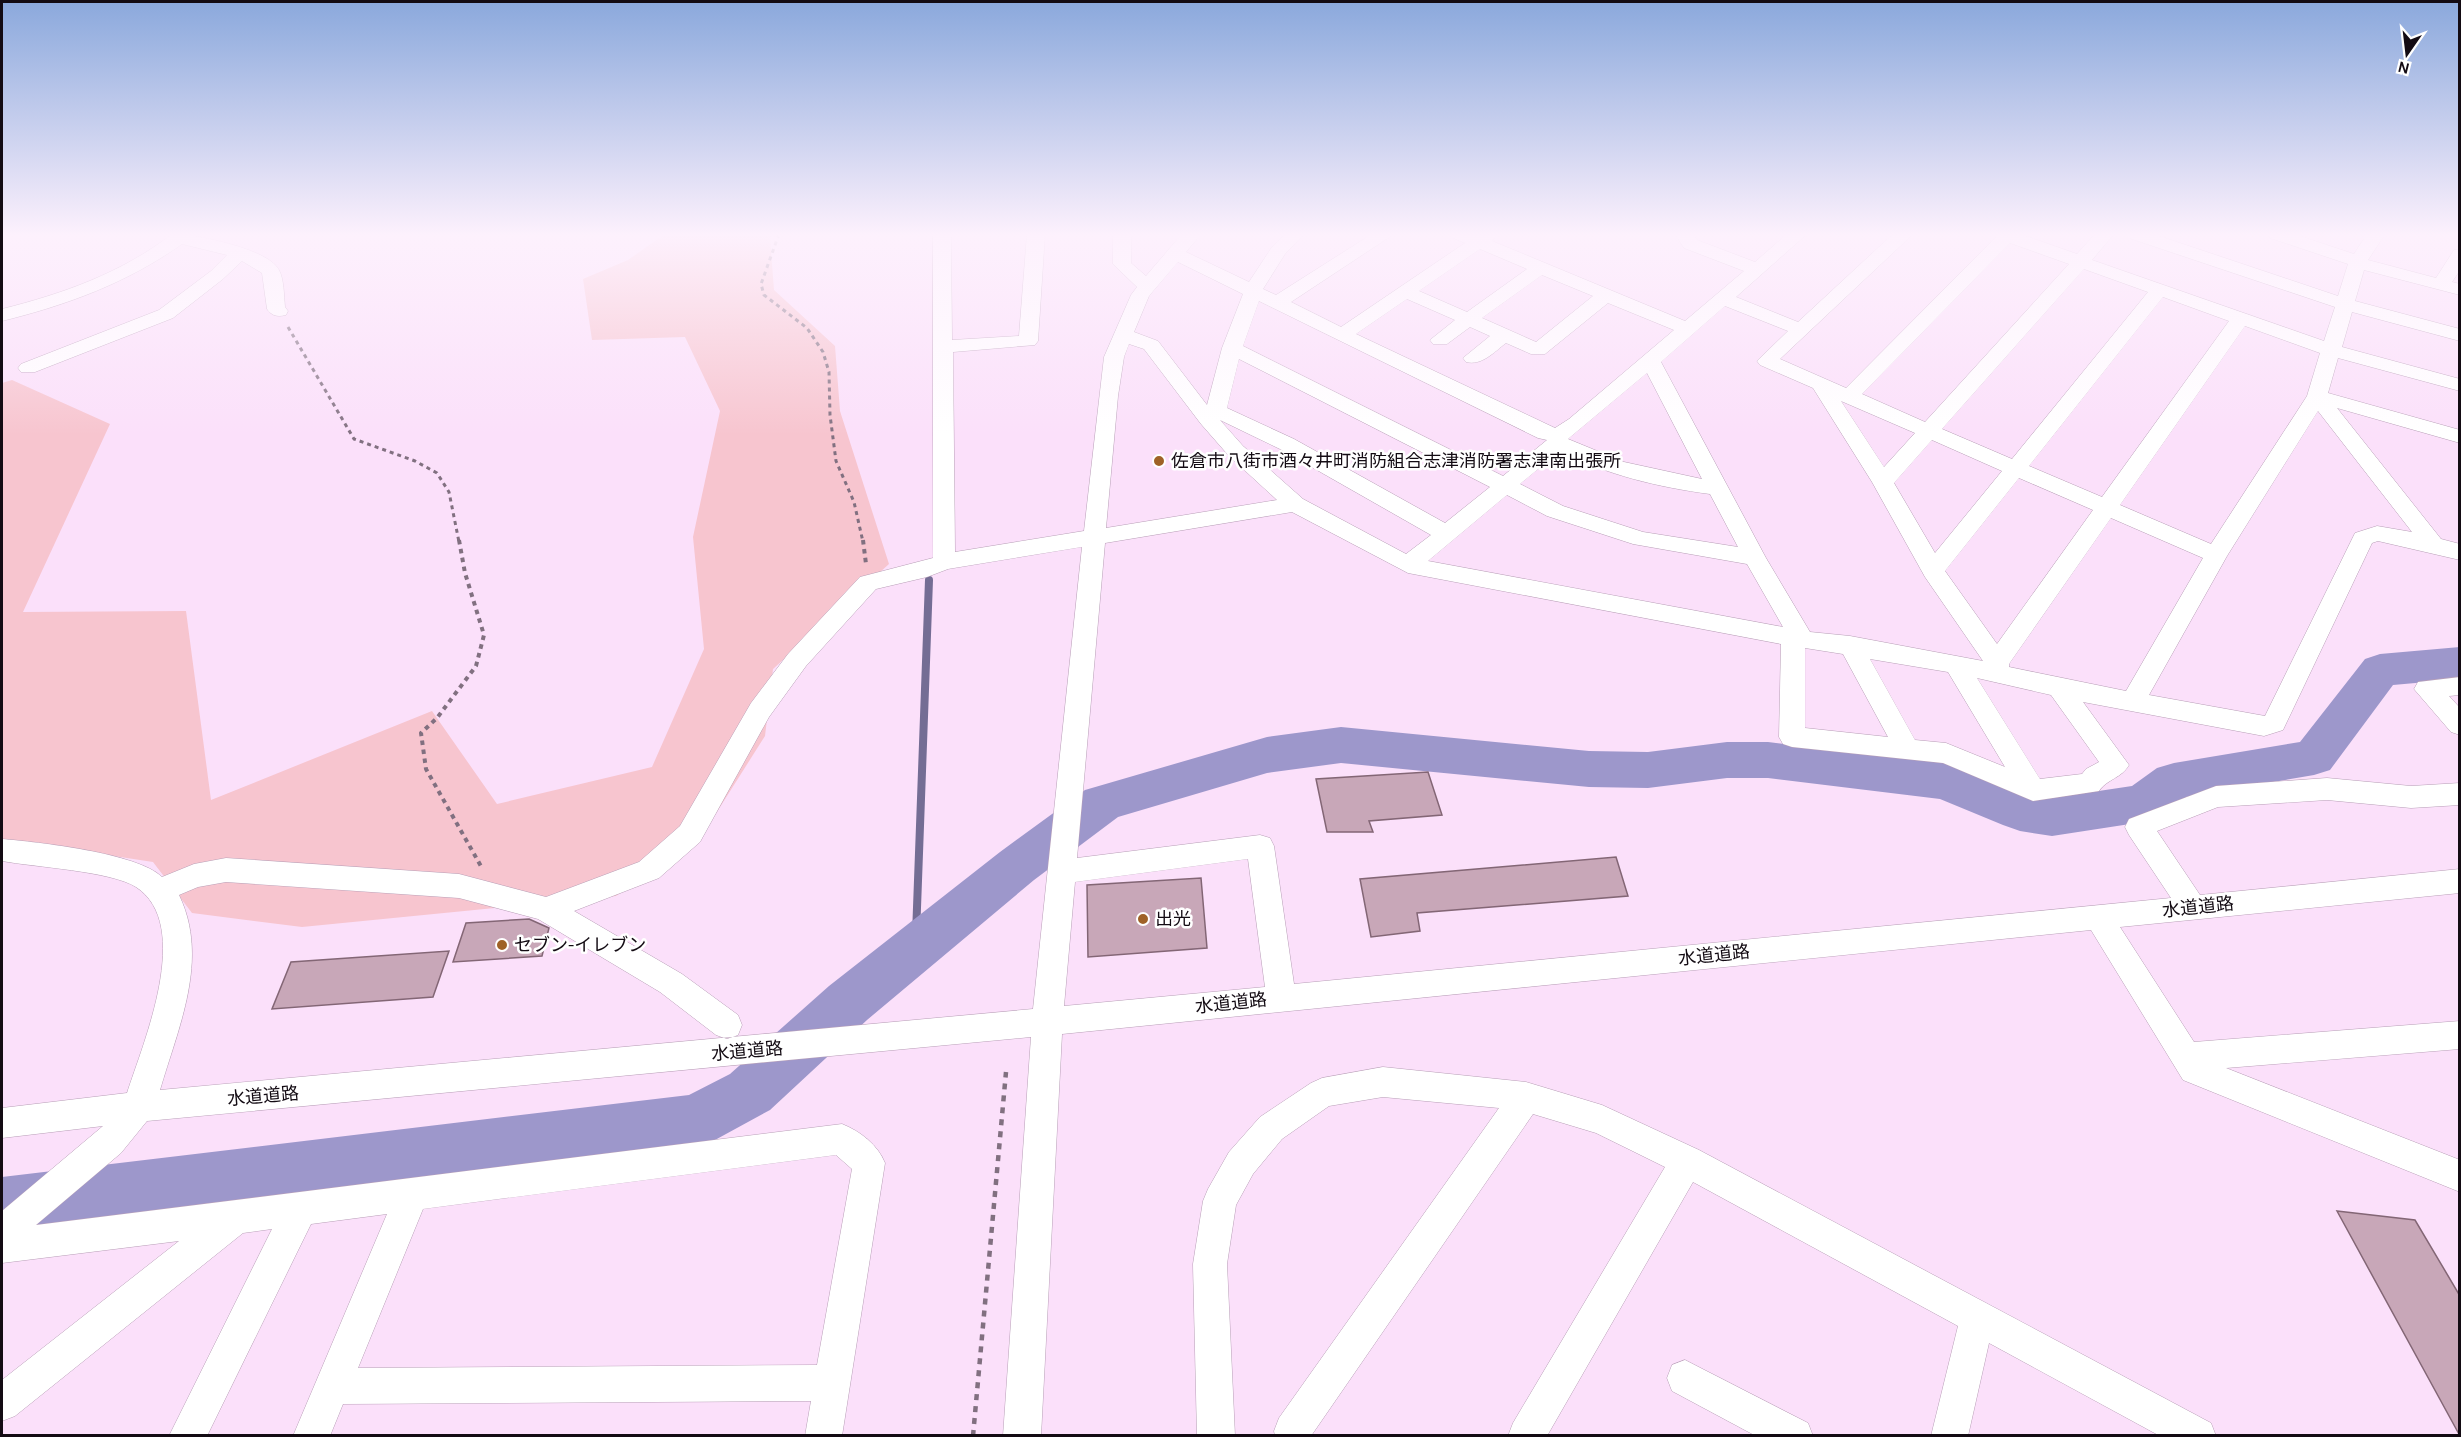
<svg xmlns="http://www.w3.org/2000/svg" width="2461" height="1437" viewBox="0 0 2461 1437" font-family="Karla,'Noto Sans JP',sans-serif">
  <rect width="100%" height="100%" fill="#fbe0fa"/>
  <path fill="#f7c5cf" d="M665,234H773L770,238L774,290L835,346L840,411L889,564L773,669L765,736L701,837L616,896L302,927L192,913L153,862L2,839V383L12,380L110,424L23,612L186,611L211,800L432,711L497,804L652,767L704,649L693,537L720,411L685,337L592,340L583,279L628,260Z"/>
  <g fill="none" stroke-linecap="round" stroke-linejoin="round">
    <path stroke="#746d94" stroke-width="8" d="M916,935L929,580"/>
    <path stroke="#746d94" stroke-width="10" d="M915,949L916,933"/>
    <path fill="#9d97cb" fill-rule="evenodd" d="M2460,647V679L2393,685L2330,770L2314,775L2186,797L2160,816L2143,822L2052,836L2020,831L2003,825L1940,799L1768,778H1727L1648,788L1589,787L1341,763L1267,773L1118,817L1034,880L867,1020L770,1110L715,1140L695,1148L2,1235V1177L689,1095L730,1074L829,986L1000,852L1085,790L1267,737L1341,727L1589,751L1648,752L1727,742H1768L1945,763L2025,794L2052,798L2132,786L2157,768L2174,763L2300,742L2365,659L2380,654Z"/>
  </g>
  <path fill="#c8a7b8" stroke="#836675" stroke-width="1.5" d="M1428,772L1442,815L1369,821L1373,832H1327L1316,779Z
    M1616,857L1628,896L1417,913L1420,931L1371,937L1360,879Z
    M1201,878L1207,948L1088,957L1087,885Z
    M529,919L549,928L542,956L453,962L466,923Z
    M449,951L433,997L272,1009L291,962Z
    M2337,1211L2415,1220L2460,1296V1436Z"/>
  <g fill="none" stroke-linecap="round" stroke-linejoin="round">
    <g stroke="#b89fb7" stroke-width="1">
      <path id="minor" d="M172,234C192,234 268,248 279,270C284,279 284,296 285,307L288,311L286,315C277,317 272,316 267,309L262,273L242,261L223,279L173,318L35,372H21L18,368L21,364L159,310L211,271L227,255L182,244C127,283 67,305 2,321V309C62,294 122,273 172,234Z
        M933,234H951L952,340L1019,336L1027,234H1045L1038,341L1035,345L953,352L955,552L1084,531L1104,357L1131,295L1137,287L1113,264V234H1131V263L1146,276L1182,234H1201L1186,252L1249,282L1272,247L1285,234H1304L1285,254L1263,289L1276,295L1372,234H1394L1291,302L1341,327L1465,243L1453,238L1450,234H1497L1492,241L1685,321L1744,271L1684,248L1675,234H1693L1697,240L1755,262L1787,234H1807L1736,297L1798,322L1893,234H1913L1780,359L1846,388L1996,237L1993,234H2020L2077,254L2095,234H2114L2092,260L2324,341L2335,307L2129,238L2126,234H2153L2338,296L2348,264L2270,238L2267,234H2294L2354,254L2367,234H2385L2368,260L2436,278L2454,250L2460,249V270L2452,282L2460,284V295L2364,270L2355,301L2460,329V341L2352,312L2342,347L2460,379V391L2338,358L2328,393L2460,430V443L2337,408L2441,539L2460,544V560L2378,541L2372,543L2283,730L2264,736L2083,702L2129,765C2122,778 2107,779 2099,791L2033,801L1943,763L1792,747L1783,744L1779,737L1781,644L1408,573L1292,512L1105,543L1077,858L1260,835L1270,838L1274,846L1294,984L2171,898L2129,835L2125,827L2129,819L2216,786L2327,778L2411,786L2460,783V805L2411,808L2327,800L2218,807L2157,831L2200,895L2460,869V893L2120,927L2194,1042L2460,1021V1049L2226,1068L2460,1160V1192L2183,1080L2091,930L1062,1034L1041,1436H1003L1031,1037L147,1121L121,1153L36,1225L842,1124C860,1131 878,1145 885,1163L842,1436H805L811,1401L343,1404L330,1436H293L387,1214L311,1224L207,1436H169L272,1229L243,1233L15,1416L2,1421V1380L179,1241L2,1263V1211L103,1126L2,1138V1108L127,1093C143,1043 194,925 136,887C111,871 34,867 2,861V839C37,842 138,853 162,877L194,864L226,858L459,874L546,897L639,862L680,826L751,703L788,654L860,577L933,558ZM2010,243L2069,264L1925,422L1862,394ZM1480,249L1527,269L1467,312L1419,291ZM1178,262L1243,294L1222,348L1207,405L1158,341L1134,332L1149,296ZM2084,269L2148,292L2012,459L1942,429ZM1542,275L1593,296L1536,342L1482,318ZM2163,297L2229,321L2102,497L2029,466ZM1407,299L1455,320L1430,340L1433,344H1447L1470,327L1490,336L1463,358L1466,362C1482,366 1494,352 1506,343L1531,354H1545L1608,303L1674,330L1569,419L1555,428L1356,334ZM1259,301L1538,438L1547,440L1503,476L1243,346ZM1725,306L1788,331L1757,361L1760,365L1813,388L1872,482L1925,577L1983,661L1850,636L1810,632L1766,558L1661,362ZM2245,326L2320,353L2307,396L2211,544L2120,505ZM1129,344L1144,349L1201,424L1229,456L1277,500L1106,528L1118,396L1124,357ZM1239,359L1490,487L1445,523L1294,439L1227,408ZM1647,373L1702,479L1624,462L1568,439ZM1841,401L1915,433L1884,467ZM2318,411L2412,532L2377,526L2355,533L2265,716L2149,695L2227,556ZM1220,420L1280,449L1431,535L1406,554L1303,499L1243,446ZM1932,440L2002,471L1935,553L1894,483ZM1560,451C1607,475 1658,487 1710,494L1738,547L1643,532L1563,506L1520,484ZM2019,478L2093,510L1997,644L1945,571ZM1507,495L1547,516L1633,544L1747,564L1783,627L1428,561ZM2111,518L2203,558L2126,691L2009,667V664ZM1082,547L1033,1009L160,1090C178,1028 210,959 179,895L198,887L226,882L459,898L538,919L660,992L716,1035L727,1039L738,1035L742,1025L738,1015L682,974L574,911L659,878L700,842L769,717L806,666L876,589L927,577L948,569ZM1805,648L1843,654L1888,737L1805,728ZM1870,659L1948,672L2005,767L1946,743L1915,740ZM1977,678L2051,695L2099,762L2086,769L2082,774L2040,779ZM1248,859L1265,987L1064,1006L1075,882ZM836,1155L852,1169L817,1365L358,1368L423,1209Z
        M2460,677V695L2449,696L2460,708V735L2451,732L2414,689L2418,682Z
        M1383,1067L1526,1082L1602,1105L1699,1150L2211,1423L2216,1436H2160L1989,1343L1968,1436H1931L1958,1326L1693,1182L1547,1436H1508L1513,1423L1665,1167L1596,1133L1533,1114L1311,1436H1275L1274,1431L1279,1418L1499,1108L1383,1097L1329,1106L1282,1139L1253,1174L1236,1205L1227,1264L1235,1436H1197L1193,1264L1203,1201L1208,1189L1229,1152L1260,1117L1311,1083L1322,1078Z
        M1685,1360L1808,1423L1813,1436H1756L1672,1391L1667,1378L1672,1365Z"/>
    </g>
    <path stroke="#817080" stroke-width="3" stroke-dasharray="4 4" stroke-linecap="butt" d="M779,234L761,284L764,295L807,328L823,352L829,372L830,415L836,461L854,502L863,542
      M288,327L354,439L415,461L437,473L449,492L459,542"/>
    <path stroke="#817080" stroke-width="4" stroke-dasharray="4.5 4.5" stroke-linecap="butt" d="M459,540L465,573L484,635L476,666L437,718L421,733L426,769L482,868
      M863,540L866,564"/>
    <path stroke="#817080" stroke-width="4.5" stroke-dasharray="6 6" stroke-linecap="butt" d="M973,1436L1006,1072"/>
    <use href="#minor" fill="#fff" fill-rule="evenodd"/>
  </g>
  <linearGradient id="sky" x2="0" y2="1"><stop stop-color="#8aa8dc"/><stop offset="0.54" stop-color="#fdf1fd"/><stop offset="1" stop-color="#fdf1fd" stop-opacity="0"/></linearGradient>
  <rect width="2461" height="435" fill="url(#sky)"/>
  <g fill="#9f6227" stroke="#fff" stroke-width="2">
    <circle cx="1159" cy="461" r="6"/>
    <circle cx="1143" cy="919" r="6"/>
    <circle cx="502" cy="945" r="6"/>
  </g>
  <g text-anchor="middle" stroke-width="5" stroke-linejoin="round" paint-order="stroke">
    <g font-size="18" fill="#130b13" stroke="#fff" text-anchor="start">
      <text x="1171" y="467">佐倉市八街市酒々井町消防組合志津消防署志津南出張所</text>
      <text x="1155" y="925">出光</text>
      <text x="514" y="951">セブン-イレブン</text>
    </g>
    <g font-size="18" fill="#130b13" stroke="#fff">
      <text transform="translate(2198 907) rotate(-6)" y="6">水道道路</text>
      <text transform="translate(1714 955) rotate(-6)" y="6">水道道路</text>
      <text transform="translate(1231 1003) rotate(-6)" y="6">水道道路</text>
      <text transform="translate(747 1051) rotate(-5)" y="6">水道道路</text>
      <text transform="translate(263 1096) rotate(-5)" y="6">水道道路</text>
    </g>
  </g>
  <rect width="2461" height="1437" fill="none" stroke="#130b13" stroke-width="6"/>
  <g transform="translate(2407 54) rotate(194)" stroke="#ffffff" stroke-width="4.5" paint-order="stroke">
  <path d="M0-4.5L10 22L0 15L-10 22Z" fill="#130b13"/>
  <text y="-9" font-size="16" font-weight="bold" text-anchor="middle" fill="#130b13">N</text>
  </g>
</svg>
